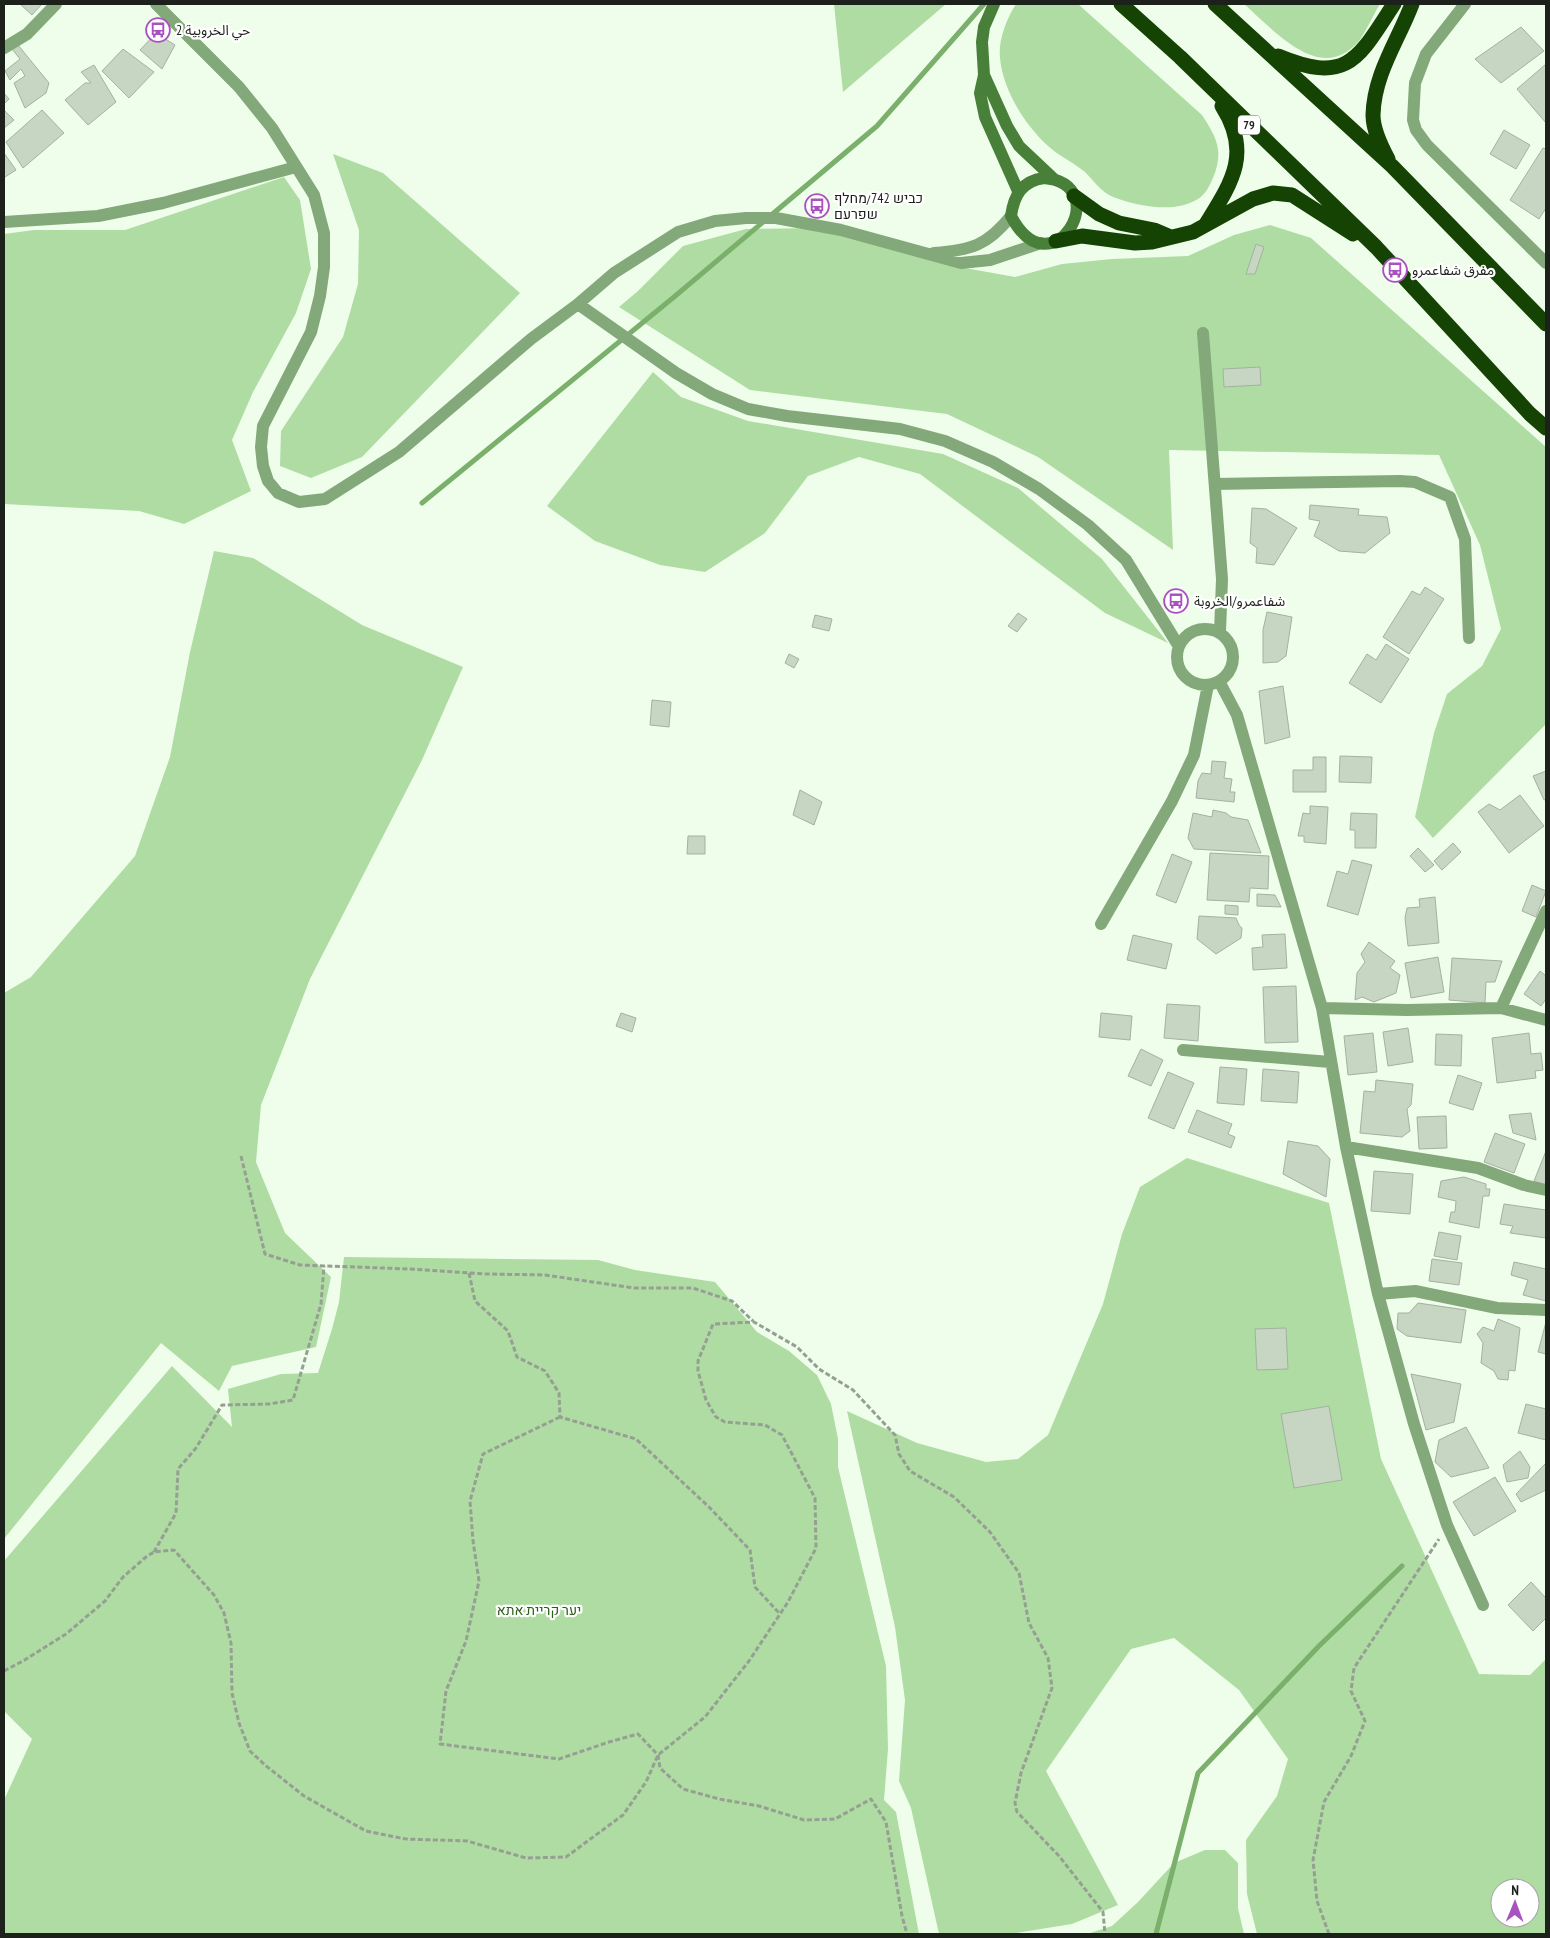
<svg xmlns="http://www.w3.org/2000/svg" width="1550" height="1938" viewBox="0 0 1550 1938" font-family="'PT Sans Narrow','Noto Sans Arabic',Heebo,sans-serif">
  <rect width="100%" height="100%" fill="#effeeb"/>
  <path fill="#afdca3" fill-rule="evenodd" d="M834,4H946L843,92Z
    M1016,4H1078L1202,115C1217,138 1224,151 1213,178C1210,185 1205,195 1198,199C1174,214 1138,206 1113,197C1101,192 1094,181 1085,172C1073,162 1059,156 1048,146C1024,124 1003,90 1000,58C998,40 1007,18 1016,4Z
    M1244,4H1380C1373,15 1367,30 1359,41C1320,86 1274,30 1244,4Z
    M333,154L383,173L520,293L362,457L311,478L280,466L281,431L343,337L358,284L359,230Z
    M284,177L300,200L311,269L296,313L253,392L232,440L251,491L184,524L139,511L4,504V234L34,230H125Z
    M1270,225L1311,238L1546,447V724L1433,838L1415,817L1434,733L1447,694L1482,666L1501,629L1480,545L1439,455L1169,450L1173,550L1038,457L947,414L750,390L619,307L638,291L683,246L746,229L822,228L954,266L1015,277L1062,264L1112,259L1188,256L1234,235Z
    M653,372L681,397L748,421L943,454L1018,488L1102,559L1168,643L1105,613L920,474L859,457L808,476L765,533L705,572L660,565L595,541L547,506Z
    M214,551L253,558L362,625L463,667L422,760L310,979L261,1105L256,1162L285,1233L331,1277L316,1347L232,1366L219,1391L161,1343L4,1539V993L31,977L135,856L170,757L190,652Z
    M1187,1158L1329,1203L1381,1459L1479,1674L1530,1675L1546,1659V1934H1257L1247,1894L1246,1840L1277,1796L1288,1759L1239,1690L1174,1638L1131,1649L1046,1771L1118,1905L1072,1924L1010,1934H939L911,1808L899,1781L905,1700L895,1627L847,1411L917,1443L986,1462L1018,1459L1048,1435L1103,1304L1122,1234L1140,1187ZM1500,1888H1530V1918H1500Z
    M344,1257L598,1260L635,1270L715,1282L757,1332L789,1351L817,1375L831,1404L838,1439V1467L886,1666L888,1749L884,1800L896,1812L919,1934H4V1800L32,1739L4,1711V1561L172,1366L232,1427L228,1389L281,1374L318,1373L332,1329L339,1302Z
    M1205,1850H1225L1238,1863V1908L1244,1934H1087L1112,1926L1138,1902L1174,1863Z"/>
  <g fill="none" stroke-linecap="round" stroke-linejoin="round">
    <path stroke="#7ab06b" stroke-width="5" d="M422,503L674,297L877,126L984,4
      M1156,1934L1198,1773L1319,1646L1402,1566"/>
  </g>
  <path fill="#c7d6c3" stroke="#a3b1a0" d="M20,4H42L32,15Z
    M1521,27L1544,51L1501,83L1475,59Z
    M156,33L175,45L162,69L140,50Z
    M18,45L49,83L46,93L25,108L14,83L25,76L21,69L10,80L5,71L20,59L12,49Z
    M123,49L154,72L129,98L102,71Z
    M1546,64V123L1517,89Z
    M94,65L116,102L88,125L65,100L85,83H91L81,72Z
    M4,93L9,99L4,104Z
    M4,110L14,120L4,128Z
    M42,110L64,133L23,168L6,142Z
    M1504,130L1530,145L1516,169L1490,154Z
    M1543,148L1546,149V208L1539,219L1510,200Z
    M4,153L16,170L5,177L4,176Z
    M1256,244L1264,247L1255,274H1246Z
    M1260,367L1261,385L1224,387L1223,369Z
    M1310,505L1359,509L1358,515L1387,517L1390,533L1365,553L1339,551L1314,536L1320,521L1309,519Z
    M1252,508L1266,509L1297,528L1274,565L1256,563L1257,548L1250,543Z
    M1425,587L1444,599L1409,654L1383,637L1412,591L1420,595Z
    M1267,612L1292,617L1286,656L1278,662L1263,663V630Z
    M1018,613L1027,619L1017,632L1008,626Z
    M815,615L832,619L829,631L812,627Z
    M1386,644L1409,659L1381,703L1349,683L1367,654L1376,660Z
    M789,654L799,659L794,668L785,663Z
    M1283,686L1290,737L1265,744L1259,691Z
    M652,700L671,702L669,727L650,725Z
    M1340,756L1372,757L1371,783L1339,782Z
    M1313,757H1326V792H1293V770H1313Z
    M1212,761L1226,762L1224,778L1232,779L1230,792H1235L1234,802L1196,798L1198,781L1202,773L1211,774Z
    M1546,771V799L1544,800L1533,776Z
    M800,790L822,802L814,825L793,815Z
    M1520,795L1544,826L1509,853L1478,812L1489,804L1500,810Z
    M1310,806L1328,807L1326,844L1304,842V836H1298L1303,813L1310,814Z
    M1213,810L1226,813L1231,817L1248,820L1261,853L1194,849L1188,838L1193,813L1212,817Z
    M1351,813L1377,814L1376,848H1355V830H1350Z
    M688,836H705V854H687Z
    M1453,843L1461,852L1442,870L1434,861Z
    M1418,848L1434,865L1425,872L1410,856Z
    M1210,853L1269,856L1268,889L1250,888L1249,902L1207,900Z
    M1172,854L1192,862L1176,903L1156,895Z
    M1352,860L1372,865L1358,915L1327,906L1337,871L1348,874Z
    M1532,885L1546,891L1536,917L1522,911Z
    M1257,894L1275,895L1281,907L1257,906Z
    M1435,897L1439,943L1408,946L1405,918L1407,908L1420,907L1419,899Z
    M1225,905L1238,906V915L1225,914Z
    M1199,916L1236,918L1239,925L1242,928L1241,938L1216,954L1197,939Z
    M1285,934L1287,968L1253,970L1252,948L1263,947L1262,935Z
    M1133,935L1172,944L1166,969L1127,960Z
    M1369,942L1395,961L1390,968L1400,975L1396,993L1374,1002L1362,997L1355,1000L1357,973L1365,962L1361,954Z
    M1438,957L1444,992L1411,998L1405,963Z
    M1452,958L1502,961L1495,982H1486L1485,1003L1449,1000Z
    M1540,971L1546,976V999L1541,1006L1524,994Z
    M1296,986L1298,1042L1265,1043L1263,987Z
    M1167,1004L1200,1006L1198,1041L1164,1038Z
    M621,1013L636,1018L632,1032L616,1026Z
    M1101,1013L1132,1016L1130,1040L1099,1037Z
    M1408,1028L1413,1062L1388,1066L1383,1032Z
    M1373,1033L1377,1072L1348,1075L1344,1036Z
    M1529,1033L1531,1054L1541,1053L1543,1070L1535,1071L1536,1078L1497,1083L1492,1038Z
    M1436,1034L1462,1035L1461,1066L1435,1065Z
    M1141,1049L1163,1060L1151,1086L1128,1076Z
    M1220,1067L1247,1069L1244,1105L1217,1103Z
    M1263,1069L1299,1072L1297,1103L1261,1101Z
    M1168,1072L1194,1083L1174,1129L1148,1118Z
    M1458,1075L1482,1083L1473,1110L1449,1103Z
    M1376,1080L1413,1084L1411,1105L1407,1109L1410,1131L1402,1137L1360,1133L1364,1091L1375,1092Z
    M1197,1110L1232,1124L1228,1134L1235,1137L1231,1148L1188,1132Z
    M1531,1113L1536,1140L1513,1133L1509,1115Z
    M1446,1116L1447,1148L1419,1149L1417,1117Z
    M1495,1133L1525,1144L1514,1173L1484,1162Z
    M1288,1141L1318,1146L1330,1159L1326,1197L1283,1174Z
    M1546,1151V1186L1534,1181Z
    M1374,1171L1413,1174L1410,1214L1371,1211Z
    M1464,1177L1486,1184V1189H1490L1489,1196H1483L1479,1228L1449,1222L1451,1212H1455L1456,1201L1438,1197L1441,1181Z
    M1504,1204L1546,1210V1238L1510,1233L1513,1226L1500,1224Z
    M1439,1232L1461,1236L1457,1260L1434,1256Z
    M1432,1259L1462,1263L1459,1285L1429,1281Z
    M1514,1262L1546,1269V1301L1523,1295L1528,1280L1511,1275Z
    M1418,1303L1466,1310L1461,1343L1407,1336L1397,1329L1398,1313H1409Z
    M1498,1319L1520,1328L1515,1371L1509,1370L1508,1380L1498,1379L1494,1371L1481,1363L1483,1343L1477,1334L1483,1327L1494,1331Z
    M1546,1322V1354L1538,1352Z
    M1286,1328L1288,1369L1257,1370L1255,1329Z
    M1411,1374L1461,1384L1454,1422L1426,1430Z
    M1526,1404L1546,1409V1440L1518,1433Z
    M1329,1406L1342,1480L1294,1488L1281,1414Z
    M1466,1427L1489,1468L1451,1477L1435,1462L1439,1440Z
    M1520,1451L1530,1467L1528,1478L1507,1482L1503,1465Z
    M1546,1463V1490L1521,1502L1516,1494Z
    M1495,1477L1516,1511L1474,1536L1453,1502Z
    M1531,1582L1546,1598V1618L1533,1631L1508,1605Z"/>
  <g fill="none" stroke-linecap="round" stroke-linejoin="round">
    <path stroke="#959f92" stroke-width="3" stroke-dasharray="5 2.5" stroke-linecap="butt" d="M241,1156L265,1254L300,1265L410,1269L485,1274L545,1275L634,1288H693L732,1301L753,1321
      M469,1273L475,1301L508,1331L517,1357L545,1371L559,1393L560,1417L636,1439L709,1507L750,1550L755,1587L780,1614
      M560,1417L483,1454L470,1501L473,1541L479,1581L466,1641L446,1691L440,1744L559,1759L609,1742L638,1734L658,1755L660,1768L683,1789L719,1799L759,1806L804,1820L835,1819L871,1799L886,1822L902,1916L907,1934
      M154,1552L176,1513L178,1469L196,1448L222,1405L269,1404L293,1400L321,1304L324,1266
      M4,1671L23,1661L66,1634L105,1601L123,1577L146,1557L154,1552L174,1550L214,1595L224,1613L231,1643L232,1693L239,1723L250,1751L265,1765L304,1796L366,1831L406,1839L467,1841L526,1858L566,1857L623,1815L646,1782L658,1755L705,1717L749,1661L788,1602L816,1548L815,1498L782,1435L765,1425L725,1422L716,1417L706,1400L698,1371V1361L713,1324L754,1322L797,1347L819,1369L853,1390L895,1435L899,1454L910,1471L954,1497L990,1532L1019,1573L1029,1623L1048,1658L1052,1688L1021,1773L1015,1803L1017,1812L1059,1856L1103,1912L1105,1934
      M1329,1934L1317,1901L1313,1860L1324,1802L1351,1756L1365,1721L1351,1691L1354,1668L1439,1539"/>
    <path stroke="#83a879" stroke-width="12" d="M156,4L239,87L272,128L314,195L324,233V267L320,296L311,332L263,426L261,447L263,466L268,481L278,493L299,502L325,499L399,452L531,339L578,304L614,273L678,232L715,221L746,218H776L841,230L961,263L990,260L1041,243
      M1465,4L1426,54L1415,83L1413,120L1416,130L1427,145L1546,263
      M4,48L27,34L56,4
      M4,222L98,216L163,203L296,167
      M934,253C971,250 987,246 1011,216
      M578,304L676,373L712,394L748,409L787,416L900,429L945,441L993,462L1039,489L1088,525L1126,560L1178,645
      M1203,333L1222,579L1220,632
      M1215,484L1400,481L1415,482L1450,497L1465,539L1469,638
      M1177 657a28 28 0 1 1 56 0a28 28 0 1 1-56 0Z
      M1219,681L1237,715L1322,1008L1346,1147L1378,1294L1414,1424L1447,1525L1483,1605
      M1101,924L1172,801L1194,755L1208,685
      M1322,1008L1407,1010L1501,1008L1546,1020
      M1501,1008L1546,911
      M1183,1050L1330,1062
      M1346,1147L1478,1168L1524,1185L1546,1190
      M1378,1294L1415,1291L1497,1308L1546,1310"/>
    <path stroke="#498039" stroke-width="12" d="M994,4L984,27L982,42L984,75L980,93L985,117L1018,191
      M984,75L1007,126L1019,146L1054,179
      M1044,178C1116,184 1052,294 1011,216C1014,195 1022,181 1044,178Z"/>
    <path stroke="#154303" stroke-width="15" d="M1121,4L1180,57L1376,247L1530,414L1546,428
      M1215,4L1392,166L1546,324
      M1278,56C1348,85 1358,59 1394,4
      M1388,159C1381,146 1373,130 1373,115C1374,74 1398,41 1412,4
      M1074,196L1099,214L1119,223L1154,230L1168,236
      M1206,224C1232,182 1252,153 1222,106
      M1056,241L1082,236L1135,243L1152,242L1193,232L1253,199L1273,193L1292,195L1353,234"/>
  </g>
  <defs>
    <g id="bus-ring" transform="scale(1.25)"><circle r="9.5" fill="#fff" stroke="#a952bf" stroke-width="1.5"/><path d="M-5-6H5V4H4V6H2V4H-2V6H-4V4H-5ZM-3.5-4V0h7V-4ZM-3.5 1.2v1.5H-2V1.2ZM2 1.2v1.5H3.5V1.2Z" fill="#a952bf"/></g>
  </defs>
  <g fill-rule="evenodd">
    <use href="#bus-ring" x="158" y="30"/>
    <use href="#bus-ring" x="817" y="206"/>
    <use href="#bus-ring" x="1395" y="270"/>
    <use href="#bus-ring" x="1176" y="601"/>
  </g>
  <g text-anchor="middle" stroke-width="4.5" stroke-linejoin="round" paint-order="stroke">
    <rect fill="#fff" stroke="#60645f" stroke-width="1" x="1238" y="115.5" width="22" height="19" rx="4"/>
    <g font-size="12" font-weight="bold" fill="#1c211b">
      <text x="1249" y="129">79</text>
    </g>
    <g font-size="14" fill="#1c211b" stroke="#fff" text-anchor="start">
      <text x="176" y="35">حي الخروبية 2</text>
      <text x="834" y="203">כביש 742/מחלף<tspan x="834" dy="16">שפרעם</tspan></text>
      <text x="1412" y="275">مفرق شفاعمرو</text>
      <text x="1194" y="606">شفاعمرو/الخروبة</text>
    </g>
    <g font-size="14" fill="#2a5e19" stroke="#fff">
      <text x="539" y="1615">יער קריית אתא</text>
    </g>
  </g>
  <rect width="1550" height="1938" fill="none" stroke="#1c211b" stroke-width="10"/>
  <g transform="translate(1515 1903) rotate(1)"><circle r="24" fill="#ffffff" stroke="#a4a6a4"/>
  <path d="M0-4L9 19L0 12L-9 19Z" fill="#a952bf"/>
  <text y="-8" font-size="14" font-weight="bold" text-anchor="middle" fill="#1c211b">N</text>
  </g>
</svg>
